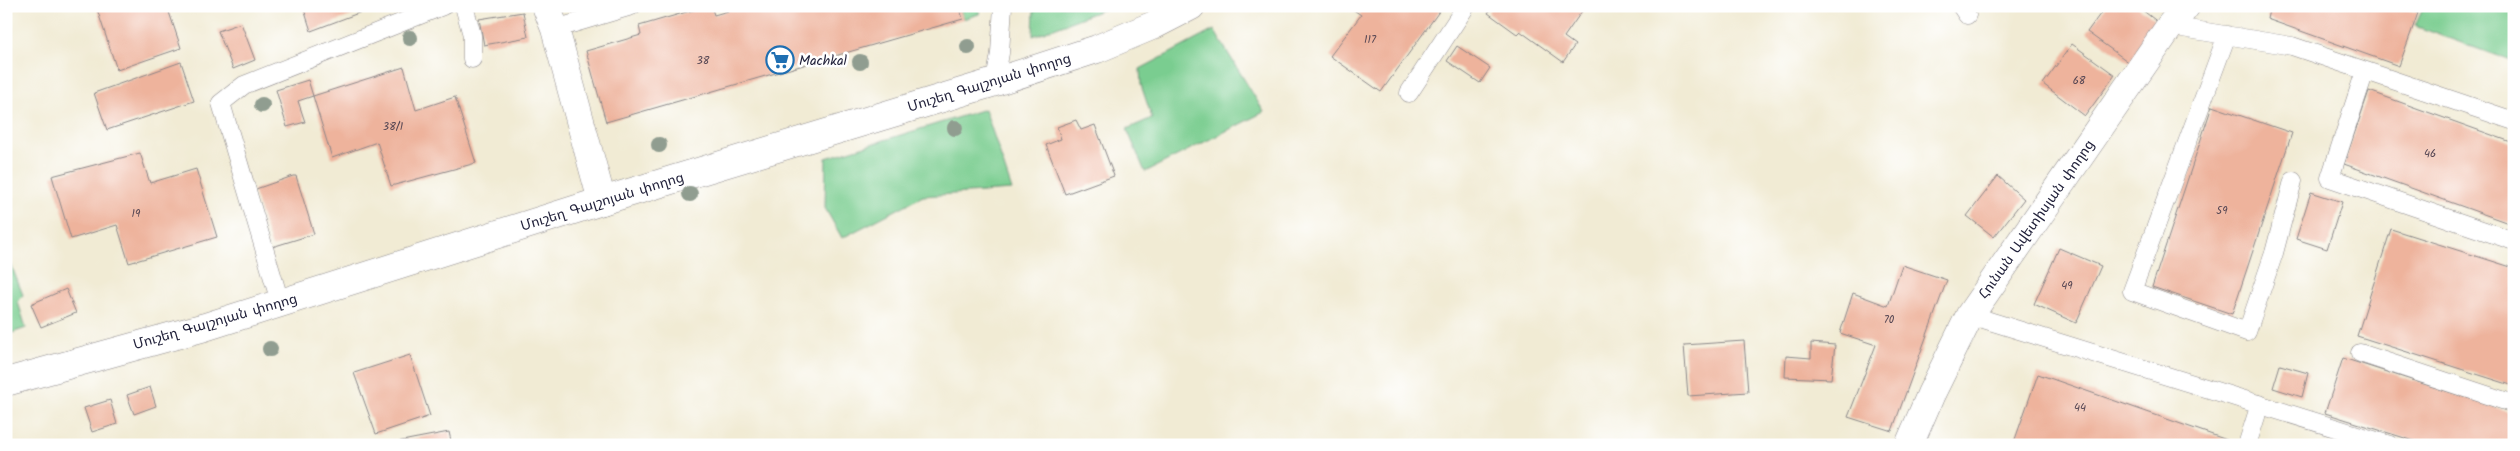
<svg xmlns="http://www.w3.org/2000/svg" width="2520" height="451" viewBox="0 0 2520 451" font-family="Kalam,'Noto Sans Armenian',sans-serif">
  <rect width="100%" height="100%" fill="#fff"/>
  <filter id="ink" filterUnits="userSpaceOnUse"><feTurbulence type="fractalNoise" baseFrequency=".02" numOctaves="2"/><feDisplacementMap in="SourceGraphic" scale="10" xChannelSelector="R" yChannelSelector="G"/><feConvolveMatrix kernelMatrix="1 2 1 2 8 2 1 2 1" color-interpolation-filters="sRGB"/></filter>
  <filter id="wash" filterUnits="userSpaceOnUse"><feTurbulence type="fractalNoise" baseFrequency=".0096" numOctaves="4" result="noise"/><feDisplacementMap in="SourceGraphic" scale="20" xChannelSelector="R" yChannelSelector="G"/><feGaussianBlur stdDeviation="1.12" result="paint"/><feColorMatrix in="noise" values="0 0 0 0 0 0 0 0 0 0 0 0 0 0 0 0 0 1.4 0 .05"/><feComposite in="paint" operator="in"/></filter>
  <g filter="url(#wash)">
    <rect width="100%" height="100%" fill="#f1ebd4"/>
    <path fill="#7acd90" stroke="#4e7866" d="M959,6H981L979,14L963,19Z
      M1041,6H1112L1033,36L1034,8Z
      M2424,6H2514V62L2415,26Z
      M1214,30L1264,112L1145,172L1127,129L1152,118L1141,85L1140,69Z
      M985,109L1012,190L923,196L842,238L825,208L826,158Z
      M6,252L23,295L18,302L26,328L6,335Z"/>
    <g id="blocks">
      <path fill="#eeb39c" d="M96,6H167L181,48L117,70Z
        M303,6H377L311,31Z
        M707,6H711L714,15L728,11L727,6H959L963,19L606,122L586,51L641,35L639,26Z
        M1348,6H1443L1381,92L1330,56L1361,15Z
        M1493,6H1575L1582,11L1564,37L1575,45L1563,62L1520,31L1517,34L1488,13Z
        M2106,6H2137L2159,23L2130,63L2087,32Z
        M2270,6H2400L2418,13L2399,66L2267,19Z
        M523,12L528,37L484,45L479,19Z
        M241,23L255,60L233,69L218,31Z
        M2072,44L2115,75L2085,116L2043,84Z
        M1457,46L1490,68L1480,83L1447,61Z
        M181,62L194,101L107,130L94,93Z
        M404,67L416,110L455,97L476,163L391,186L377,142L332,158L313,96Z
        M308,80L313,96L298,101L305,122L287,127L276,90Z
        M2369,91L2514,143V225L2344,164Z
        M2212,106L2292,133L2232,314L2152,287Z
        M1076,120L1081,130L1095,125L1114,176L1065,194L1046,145L1061,139L1057,127Z
        M140,153L150,183L196,169L217,237L129,263L117,225L71,239L52,176Z
        M293,176H296L314,234L272,247L253,190Z
        M1998,176L2024,199L1994,237L1967,216Z
        M2311,192L2342,202L2327,249L2296,239Z
        M2391,229L2514,268V386L2357,336Z
        M2059,248L2101,266L2076,323L2034,304Z
        M1902,265L1947,280L1892,431L1848,417L1876,345L1840,333L1853,293L1888,306Z
        M66,289L76,313L41,327L31,304Z
        M1744,341L1748,392L1688,396L1684,345Z
        M1811,343L1835,345L1831,379L1785,377L1786,356L1811,358Z
        M410,355L430,416L376,434L354,373Z
        M2343,358L2514,413V445H2427L2325,413Z
        M2280,365L2308,373L2302,397L2273,388Z
        M2038,374L2227,440L2226,445H2013Z
        M150,387L156,406L134,414L127,395Z
        M110,400L117,424L92,432L84,408Z
        M449,432L452,445H386V444Z"/>
    </g>
  </g>
  <g filter="url(#ink)">
    <use href="#blocks" fill-opacity="0" stroke="#8a8688" stroke-width="1"/>
    <g fill="none" stroke-linecap="round" stroke-linejoin="round">
      <g stroke="#8a8688" stroke-width="19">
        <path id="service" d="M464,6L472,35V59
          M1961,6L1967,15
          M2170,26L2292,46L2514,121
          M555,29L632,6
          M2227,35L2132,291L2247,332L2274,253L2293,181
          M2365,71L2330,178L2514,241
          M995,82L1000,53L1003,6
          M1409,93L1466,6
          M280,302L221,103L244,85L443,6
          M1970,315L2390,445
          M2360,353L2514,404
          M2247,445L2260,404"/>
      </g>
      <g stroke="#8a8688" stroke-width="29">
        <path id="minor" d="M546,6L555,29L602,201
          M1909,445L1931,394L1970,315L2170,26L2186,6"/>
      </g>
      <g stroke="#8a8688" stroke-width="29">
        <path id="tertiary" d="M6,382L205,327L602,201L995,82L1097,49L1154,25L1191,6"/>
      </g>
      <use href="#service" stroke="#fff" stroke-width="18"/>
      <use href="#minor" stroke="#fff" stroke-width="28"/>
      <use href="#tertiary" stroke="#fff" stroke-width="28"/>
    </g>
    <g fill="#909d90">
      <circle cx="410" cy="38" r="8"/>
      <circle cx="968" cy="47" r="8"/>
      <circle cx="860" cy="62" r="8"/>
      <circle cx="262" cy="105" r="8"/>
      <circle cx="955" cy="128" r="8"/>
      <circle cx="659" cy="145" r="8"/>
      <circle cx="690" cy="194" r="8"/>
      <circle cx="270" cy="349" r="8"/>
    </g>
  </g>
  <defs>
    <g id="supermarket-ring" transform="scale(1.4375)"><circle r="9.5" fill="#fff" stroke="#1f6fb2" stroke-width="1.5"/><path d="M-6-5.5h2.5l.6 2H6L4.5 2H-2.5L-4.4-4H-6ZM-1.5 3.2a1.3 1.3 0 1 0 .1 0ZM3 3.2a1.3 1.3 0 1 0 .1 0Z" fill="#1f6fb2"/></g>
  </defs>
  <g fill-rule="evenodd">
    <use href="#supermarket-ring" x="780" y="60"/>
  </g>
  <g text-anchor="middle" stroke-width="5" stroke-linejoin="round" paint-order="stroke">
    <g font-size="11" fill="#554653">
      <text x="1370" y="43">117</text>
      <text x="703" y="64">38</text>
      <text x="2079" y="84">68</text>
      <text x="393" y="130">38/1</text>
      <text x="2430" y="157">46</text>
      <text x="2222" y="214">59</text>
      <text x="136" y="217">19</text>
      <text x="2067" y="289">49</text>
      <text x="1889" y="323">70</text>
      <text x="2080" y="411">44</text>
    </g>
    <g font-size="14" fill="#22223b" stroke="#fff" text-anchor="start">
      <text x="799" y="65">Machkal</text>
    </g>
    <g font-size="14" fill="#22223b" stroke="#fff">
      <text transform="translate(989 82) rotate(-17)" y="5">Մուշեղ Գալշոյան փողոց</text>
      <text transform="translate(602 201) rotate(-17)" y="5">Մուշեղ Գալշոյան փողոց</text>
      <text transform="translate(2036 219) rotate(-55)" y="5">Հունան Ավետիսյան փողոց</text>
      <text transform="translate(215 321) rotate(-16)" y="5">Մուշեղ Գալշոյան փողոց</text>
    </g>
  </g>
  <rect width="2520" height="451" fill="none" stroke="#fff" stroke-width="25"/>
</svg>
